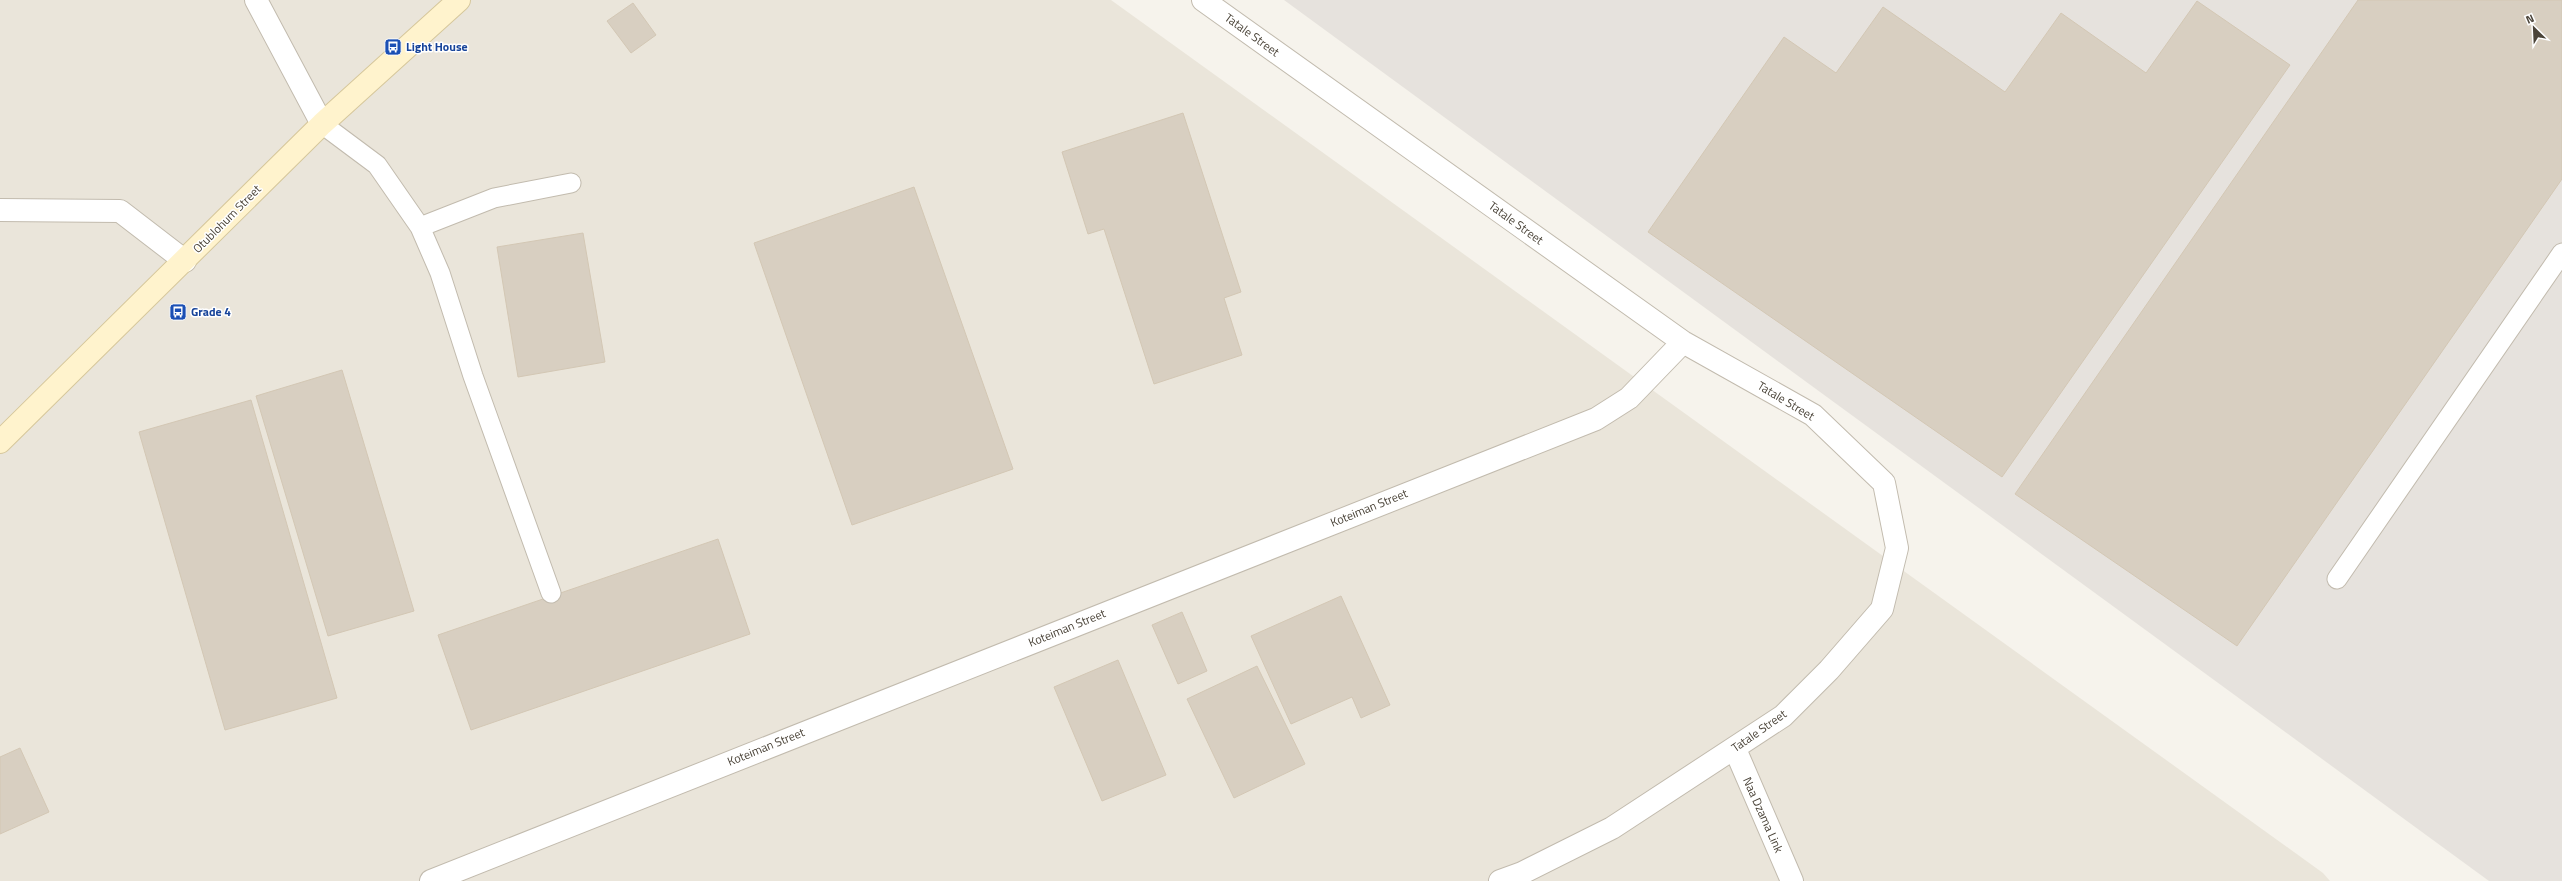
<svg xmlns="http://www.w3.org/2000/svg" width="2562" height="881" viewBox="0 0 2562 881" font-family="'Titillium Web',sans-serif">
  <rect width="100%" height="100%" fill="#f6f3ec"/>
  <path fill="#eae5da" d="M0,0H1111L2323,873L2330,881H0Z"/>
  <path fill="#e6e2dd" d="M1284,0H2562V881H2489Z"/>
  <path fill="#d8cfc1" stroke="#d3c7b4" d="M2358,0H2562V179L2237,646L2015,494Z
    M2197,1L2290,65L2002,477L1648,232L1784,37L1836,73L1883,7L2005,92L2061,13L2146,73Z
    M633,3L656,35L631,53L607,21Z
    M1183,113L1241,292L1224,298L1242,355L1154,384L1104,229L1088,234L1062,152Z
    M914,187L1013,469L852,525L754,243Z
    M583,233L605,362L518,377L497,247Z
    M342,370L414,611L328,636L256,396Z
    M251,400L337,698L225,730L139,432Z
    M718,539L750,634L471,730L438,635Z
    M1341,596L1390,705L1361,718L1352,697L1291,724L1251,636Z
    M1182,612L1207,671L1178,684L1152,625Z
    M1118,660L1166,775L1102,801L1054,687Z
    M1257,666L1305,764L1234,798L1187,699Z
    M20,748L49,812L0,834V757Z"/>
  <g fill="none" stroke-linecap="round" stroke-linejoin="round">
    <g stroke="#c2bbae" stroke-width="21">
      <path id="lane" d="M322,124L377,165L420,227L440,273L473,376L551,593
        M420,227L494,198L571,183
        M2337,579L2562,253"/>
    </g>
    <g stroke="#c2bbae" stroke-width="24">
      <path id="street" d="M256,0L322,124
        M1203,0L1683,342L1813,415L1884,483L1897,548L1882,609L1829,670L1783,716L1612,828L1522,873L1500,881
        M0,210L120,211L185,261
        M1735,749L1792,881
        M431,881L1596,419L1629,398L1683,342"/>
    </g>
    <g stroke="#d6c79b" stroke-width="24">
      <path id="secondary" d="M0,442L322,124L459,0"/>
    </g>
    <use href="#lane" stroke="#fff" stroke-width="19"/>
    <use href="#street" stroke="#fff" stroke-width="22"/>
    <use href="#secondary" stroke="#fff3cd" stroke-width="22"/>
  </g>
  <defs>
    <g id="bus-square" transform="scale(0.9)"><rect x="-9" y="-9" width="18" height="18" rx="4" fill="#1a4fb4" stroke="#fff"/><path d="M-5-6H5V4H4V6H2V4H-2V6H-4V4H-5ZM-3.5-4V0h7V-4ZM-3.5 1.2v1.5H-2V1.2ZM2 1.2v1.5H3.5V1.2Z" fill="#fff"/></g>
  </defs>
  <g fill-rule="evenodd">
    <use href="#bus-square" x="393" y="47"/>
    <use href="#bus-square" x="178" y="312"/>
  </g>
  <g text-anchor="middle" stroke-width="3" stroke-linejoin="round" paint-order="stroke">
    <g font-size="12" fill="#4b4439" stroke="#fff">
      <text transform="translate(1252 35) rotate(36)" y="4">Tatale Street</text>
      <text transform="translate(227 219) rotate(-45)" y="4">Otublohum Street</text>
      <text transform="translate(1516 223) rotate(36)" y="4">Tatale Street</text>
      <text transform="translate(1786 401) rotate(31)" y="4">Tatale Street</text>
      <text transform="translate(1369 508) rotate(-22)" y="4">Koteiman Street</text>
      <text transform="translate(1067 628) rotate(-22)" y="4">Koteiman Street</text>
      <text transform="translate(1759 731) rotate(-35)" y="4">Tatale Street</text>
      <text transform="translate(766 747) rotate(-22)" y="4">Koteiman Street</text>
      <text transform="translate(1763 815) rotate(66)" y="4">Naa Dzama Link</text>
    </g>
    <g font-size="12" font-weight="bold" fill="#164399" stroke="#fff" text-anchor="start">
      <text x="406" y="51">Light House</text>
      <text x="191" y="316">Grade 4</text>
    </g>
  </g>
  <g transform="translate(2534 28) rotate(336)" stroke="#ffffff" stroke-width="3" paint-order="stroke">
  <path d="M0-3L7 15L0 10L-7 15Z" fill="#4b4439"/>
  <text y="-6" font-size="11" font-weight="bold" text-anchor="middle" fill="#4b4439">N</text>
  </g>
</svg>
